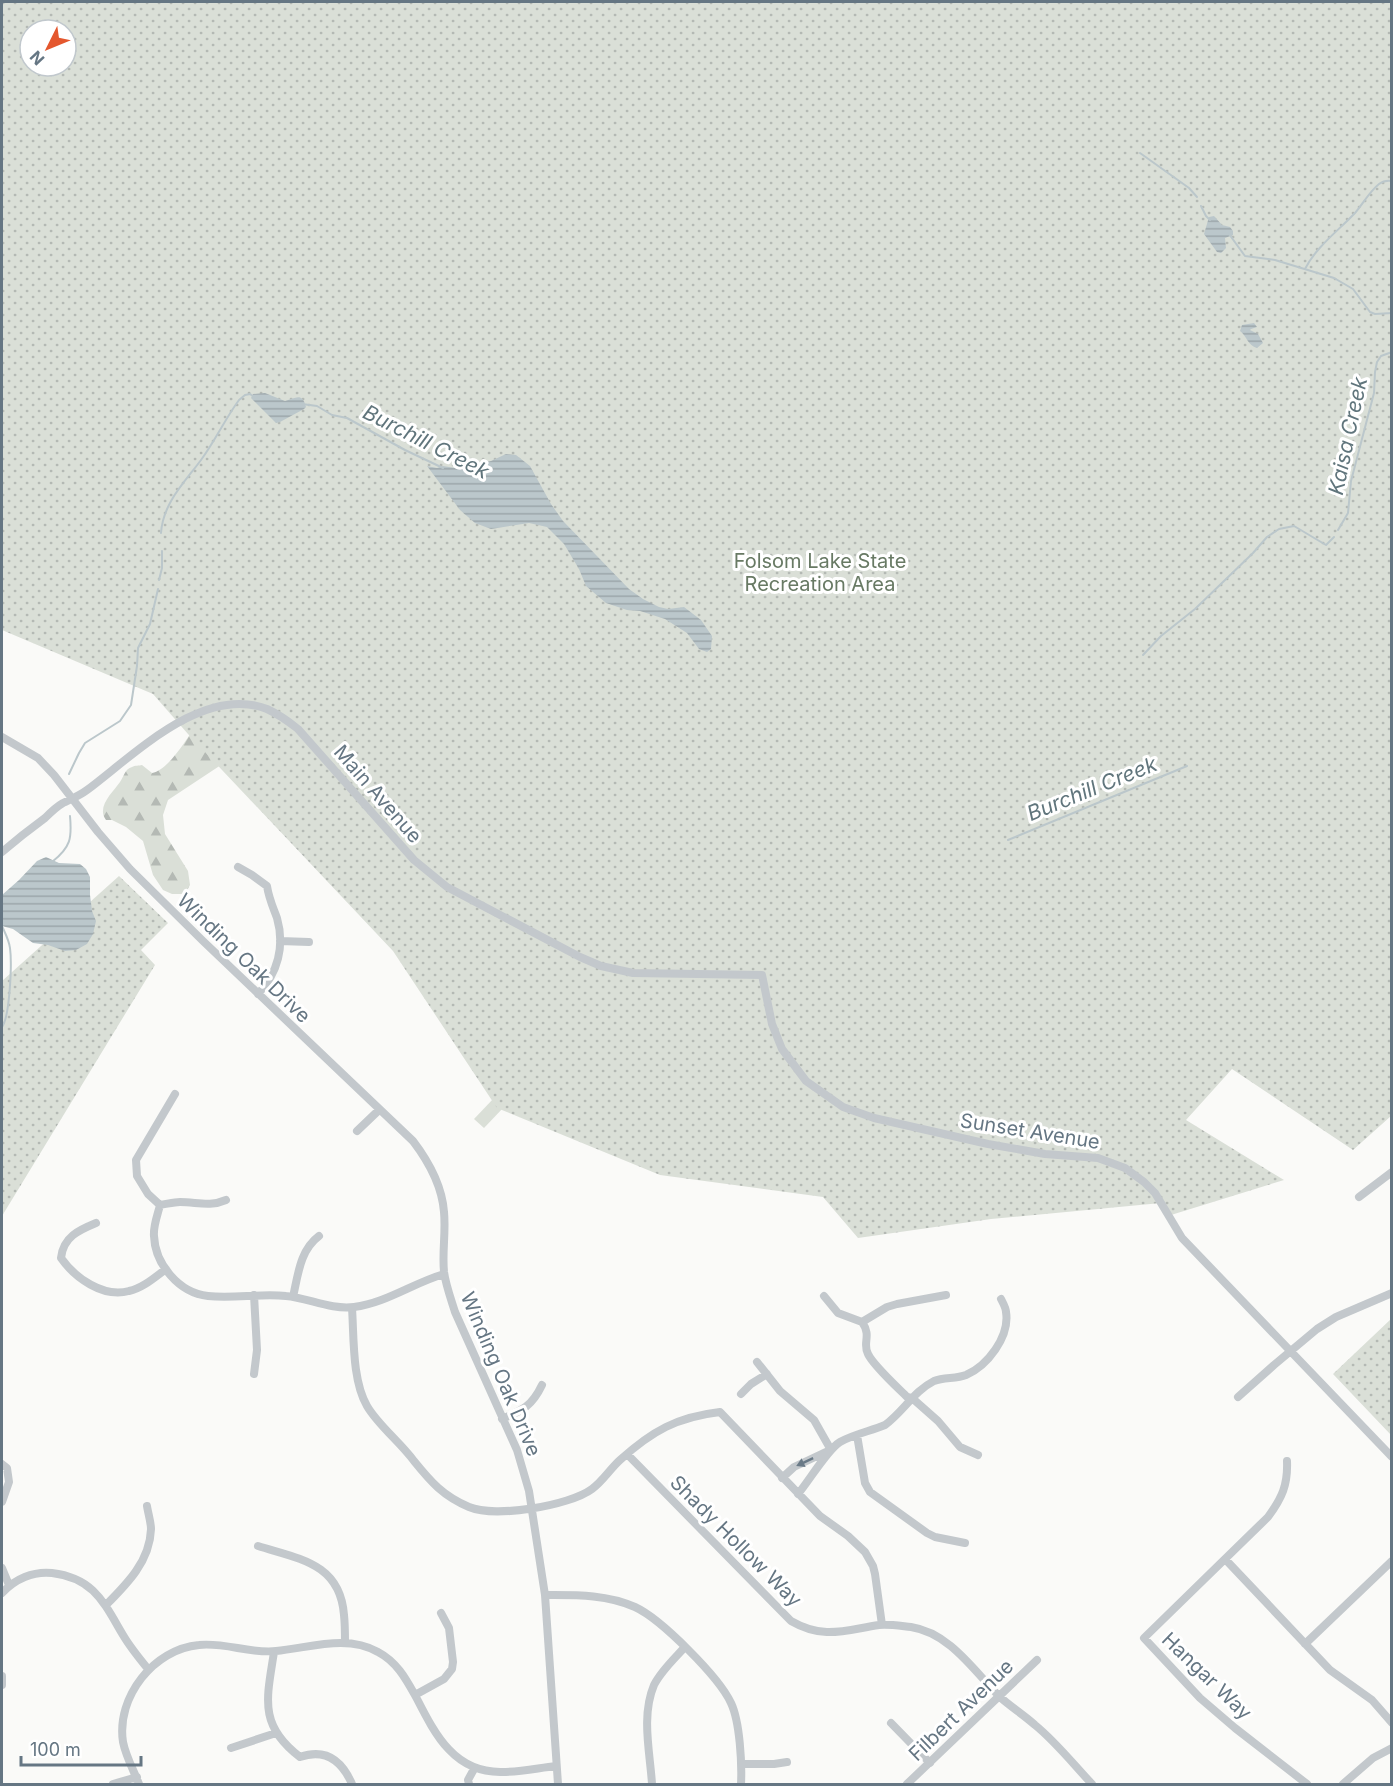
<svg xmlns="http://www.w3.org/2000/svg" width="1393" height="1786" viewBox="0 0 1393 1786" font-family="Inter,sans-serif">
  <defs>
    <pattern id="forest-firs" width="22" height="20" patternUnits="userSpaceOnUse" patternTransform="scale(1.5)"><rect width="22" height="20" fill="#dadfd7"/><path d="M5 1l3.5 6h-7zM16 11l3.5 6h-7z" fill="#b4b9b4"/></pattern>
    <pattern id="park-dots" width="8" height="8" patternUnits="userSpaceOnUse" patternTransform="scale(1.5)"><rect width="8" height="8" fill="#dadfd7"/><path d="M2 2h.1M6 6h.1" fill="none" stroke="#b4b9b4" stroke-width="1.8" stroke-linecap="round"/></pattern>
    <pattern id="water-rules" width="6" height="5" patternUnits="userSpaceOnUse" patternTransform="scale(1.5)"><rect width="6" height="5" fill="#bbc7cb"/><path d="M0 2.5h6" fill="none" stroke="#9ca6aa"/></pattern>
  </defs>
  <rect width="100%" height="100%" fill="#fafaf8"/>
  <path fill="#dadfd7" d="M494,1098L504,1107L484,1128L474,1119Z"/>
  <path fill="url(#forest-firs)" d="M197,724L224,763L168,800L163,815L165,834L188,871L190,885L185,894H172L163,890L153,875L143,841L126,827L112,820H106C96,807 113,792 120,782C124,776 125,769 132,767C135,765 139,766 142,765L152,773C169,770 187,738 197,724Z"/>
  <path fill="url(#park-dots)" fill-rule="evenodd" d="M2,2H1391V1116L1353,1150L1232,1069L1186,1120L1284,1180L1171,1215L1161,1203L991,1219L858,1238L823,1197L660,1175L497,1108L393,951L188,734L153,694L2,630ZM30,30H66V66H30Z
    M119,876L168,923L141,950L155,965L2,1216V981Z
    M1391,1319V1435L1333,1374Z"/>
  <path fill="url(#water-rules)" d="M1214,216L1222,225L1230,227L1233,231V235L1225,238L1226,248L1221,253L1217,252L1204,234L1209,217Z
    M1254,323L1257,327L1251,329L1250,330L1258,334L1263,343L1257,348C1248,346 1246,335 1240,331L1242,325Z
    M265,393L285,401C296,398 302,392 306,407L304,409L280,422L276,423L251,398L253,394Z
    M506,454L516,455L530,466L551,504L563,521L629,589L643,599L659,607L668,609L684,607L701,620L712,636L711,649L707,652L699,649L687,633L665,619L640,611L627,610L606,603L586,586L579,569L564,544L547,527L529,523L491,529L475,523L460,510L427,466L437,468L443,466L455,468L491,461Z
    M46,857L59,863L80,864L86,869L90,877V895L92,911L96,921L93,934L87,944L76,950L65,951L48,945L33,943L13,929L2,926V895L19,880L37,861Z"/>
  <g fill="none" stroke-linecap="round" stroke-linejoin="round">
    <path stroke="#bbc7cb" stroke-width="2" d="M1140,153L1189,188L1197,197
      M1201,206L1206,216L1210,220
      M1229,234L1245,256L1275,260L1334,278L1353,289L1370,312L1375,314L1392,313
      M1305,269C1316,247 1338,231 1355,213C1363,204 1369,192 1379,184C1383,181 1386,180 1392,181
      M302,404L317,406L332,415L347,418L405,450L443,468
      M1338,530L1348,513L1351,481L1374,393L1375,372L1377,362L1381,356L1392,352
      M161,533C163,503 184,483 201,460C215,441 225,419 239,400L245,395L250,394L254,397
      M159,580L162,568V551
      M1143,655L1161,636L1195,609L1253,553L1267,537L1279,529L1294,526L1326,545L1334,537
      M69,774L79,753L85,743L120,721L131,705L137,666L138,648L150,624L158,589
      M1008,840L1187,766
      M52,862C71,847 72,838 70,816
      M2,926C5,933 9,940 10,948C12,963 10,1016 2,1027"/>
    <path stroke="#c3c8cc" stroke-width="8" d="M2,737L38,758L54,775L98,832L130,869L203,941L413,1141C429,1162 442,1185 444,1212C446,1232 442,1252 444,1272C446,1286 451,1299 455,1312L517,1450L529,1491L545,1595L558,1784
      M2,852C16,840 30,829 45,818C50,813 56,807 63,803C71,799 79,796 87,790C133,756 203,684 267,709C278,714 288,721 298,729L414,860L447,887L580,957L601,966L633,973L762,975L772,1024L782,1049L806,1081L843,1107L874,1118L988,1144L1045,1154L1098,1158L1125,1168L1144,1182L1155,1193L1182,1238L1392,1457
      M238,867L252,875L267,886C269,899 273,907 277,918C285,946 278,973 258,994
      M280,941L309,942
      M357,1131L379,1110
      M1359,1197L1392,1172
      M160,1205C158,1214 153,1226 154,1236C155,1264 179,1293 208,1296C234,1299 260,1293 286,1296C308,1298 331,1310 354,1307C386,1303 413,1283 444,1274
      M160,1205L148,1194L137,1176L136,1160L175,1094
      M160,1205C167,1204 174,1202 180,1202C197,1202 210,1207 226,1200
      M96,1223C79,1230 63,1237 61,1258C75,1278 103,1298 129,1291C143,1288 155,1277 166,1269
      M824,1296L838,1313L862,1322
      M293,1297C298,1275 300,1250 319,1236
      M352,1308C354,1337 352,1380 367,1406C378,1425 400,1442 414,1461C431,1482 443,1496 469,1507C495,1518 569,1506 592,1489C603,1481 610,1469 620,1460C652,1431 677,1417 720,1412L820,1516L848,1536L865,1552L873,1566L875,1574L882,1625
      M862,1322C872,1336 862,1343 868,1354C873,1365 897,1387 907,1397L912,1398L938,1421L960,1447L978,1455
      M862,1322L887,1307L897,1304L946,1295
      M757,1362L780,1391L814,1420L831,1450
      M254,1374L257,1350L254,1295
      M741,1394L751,1384L767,1374
      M1238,1397L1274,1365L1317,1329L1336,1317L1392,1293
      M502,1419C523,1410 532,1406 542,1385
      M857,1435L865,1483L870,1492L927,1533L935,1537L965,1543
      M627,1454L791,1621C824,1640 845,1630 879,1625C889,1624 901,1626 911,1627C950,1633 974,1671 1000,1697C1011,1707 1024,1715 1035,1725C1056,1742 1074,1765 1092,1784
      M1287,1461C1288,1485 1282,1498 1268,1517L1144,1638L1200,1698L1235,1728L1307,1784
      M2,1464L7,1468L9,1482L2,1502
      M782,1478L794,1467L830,1450
      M798,1494C809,1481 828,1449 840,1442C854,1434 871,1431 885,1425C903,1412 914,1391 934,1381C944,1377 956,1379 966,1375C987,1366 1010,1337 1006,1312C1006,1308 1003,1303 1001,1299
      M258,1546C299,1559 340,1563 344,1615C345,1624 345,1634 345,1643
      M1225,1559L1330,1670L1372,1700L1392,1723
      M2,1568L9,1585
      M2,1593C15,1579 33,1571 52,1573C94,1578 104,1603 123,1635C130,1647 139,1658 148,1669
      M545,1595C575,1595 606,1594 635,1607C661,1619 719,1677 731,1703C740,1722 742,1764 741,1784
      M106,1605C127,1584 150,1561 151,1529C151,1522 148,1513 147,1506
      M1305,1644L1392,1561
      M274,1652C267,1698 258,1725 300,1757C326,1748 342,1761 352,1784
      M2,1676V1685
      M415,1695L444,1679L452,1669L453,1662L449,1628L441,1613
      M891,1723L930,1763
      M231,1748L276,1733
      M741,1764H774L787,1762
      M113,1784L137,1777
      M139,1784C134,1771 126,1757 123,1742C116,1697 154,1649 199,1645C225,1642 250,1654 276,1651C309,1648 347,1634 378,1652C397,1662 406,1679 416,1697C435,1734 454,1773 502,1772C520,1772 538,1768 556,1766
      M469,1784L468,1780L474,1769
      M652,1784C650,1752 641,1716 654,1685C661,1671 674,1659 684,1648
      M907,1784L1037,1660
      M1343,1784L1373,1758L1392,1748"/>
  </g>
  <defs><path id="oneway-solid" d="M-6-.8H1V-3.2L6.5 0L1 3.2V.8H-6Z" transform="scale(1.5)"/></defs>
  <use fill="#6a7a87" href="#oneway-solid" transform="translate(805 1462) rotate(155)"/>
  <g text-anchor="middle" stroke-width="6" stroke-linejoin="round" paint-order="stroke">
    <g font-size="20" fill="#687a64" stroke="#fff">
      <text x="820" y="568">Folsom Lake State<tspan x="820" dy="23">Recreation Area</tspan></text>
    </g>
    <g font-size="20" fill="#657683" stroke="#fff">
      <text transform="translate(378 794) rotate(49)" y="7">Main Avenue</text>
      <text transform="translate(244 958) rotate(44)" y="7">Winding Oak Drive</text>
      <text transform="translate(1030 1131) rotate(9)" y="7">Sunset Avenue</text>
      <text transform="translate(501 1374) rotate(67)" y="7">Winding Oak Drive</text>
      <text transform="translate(736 1541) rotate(45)" y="7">Shady Hollow Way</text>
      <text transform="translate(1207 1676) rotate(44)" y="7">Hangar Way</text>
      <text transform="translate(961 1710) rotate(-44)" y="7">Filbert Avenue</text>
    </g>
    <g font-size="21" font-style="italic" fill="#60757c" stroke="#fff">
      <text transform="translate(1348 436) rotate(-78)" y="7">Kaisa Creek</text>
      <text transform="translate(426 442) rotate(27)" y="7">Burchill Creek</text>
      <text transform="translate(1092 789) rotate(-22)" y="7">Burchill Creek</text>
    </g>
  </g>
  <rect width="1393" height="1786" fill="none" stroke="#657683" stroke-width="6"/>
  <g transform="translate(48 48) rotate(227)"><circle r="28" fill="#ffffff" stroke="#c1c8cd" stroke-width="1.5"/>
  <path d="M0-4.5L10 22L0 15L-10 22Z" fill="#e4572e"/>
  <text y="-9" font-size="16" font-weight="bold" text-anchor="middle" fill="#657683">N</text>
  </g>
  <path d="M21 1756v9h120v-9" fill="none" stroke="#657683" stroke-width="3"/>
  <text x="30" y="1756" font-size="18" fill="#657683" stroke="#ffffff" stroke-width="4.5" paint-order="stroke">100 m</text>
</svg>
